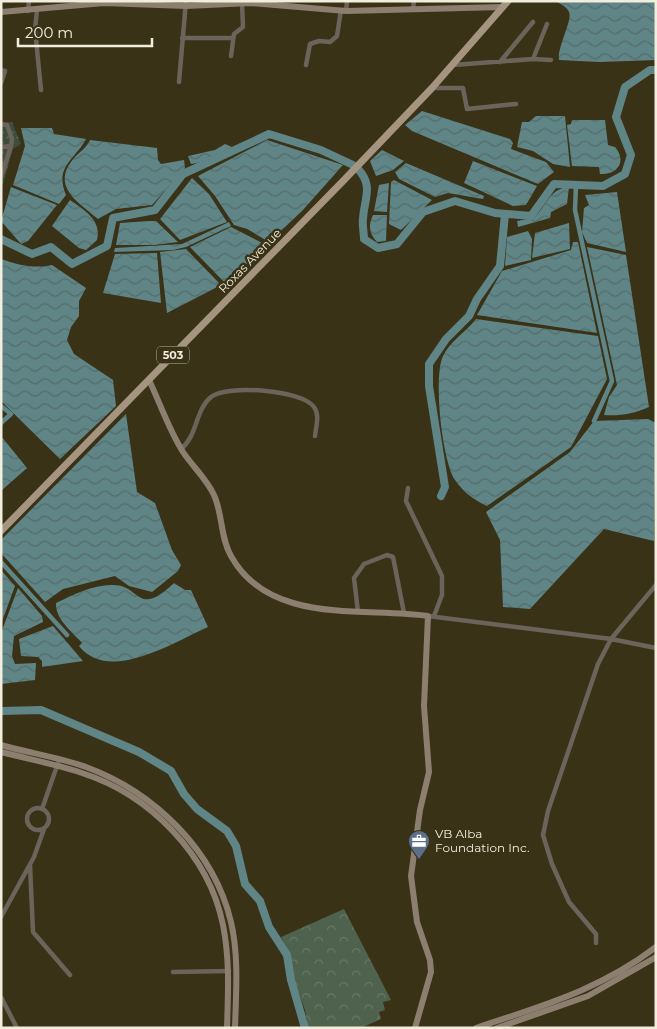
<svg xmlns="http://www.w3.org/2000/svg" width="657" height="1029" viewBox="0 0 657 1029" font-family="Montserrat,sans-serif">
  <defs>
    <pattern id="grass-dots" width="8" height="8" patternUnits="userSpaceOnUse" patternTransform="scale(1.25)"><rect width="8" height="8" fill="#3d4d3c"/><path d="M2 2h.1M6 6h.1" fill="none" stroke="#5a6758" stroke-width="1.8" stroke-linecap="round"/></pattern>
    <pattern id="forest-crowns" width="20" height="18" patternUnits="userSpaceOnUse" patternTransform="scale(1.25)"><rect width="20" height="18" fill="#4e624d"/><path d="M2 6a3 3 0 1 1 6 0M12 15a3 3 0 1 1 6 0" fill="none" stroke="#687966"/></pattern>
    <pattern id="water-waves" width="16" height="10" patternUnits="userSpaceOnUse" patternTransform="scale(1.25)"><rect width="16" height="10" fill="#5f8586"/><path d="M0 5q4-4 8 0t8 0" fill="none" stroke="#566c6b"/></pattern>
  </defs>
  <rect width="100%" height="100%" fill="#393217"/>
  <path fill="url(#grass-dots)" d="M12,122L21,144L13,149L1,191V123Z"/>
  <path fill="url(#forest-crowns)" d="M344,909L391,1000L383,1002L385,1010L379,1012L381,1019L361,1028H308L305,1010L292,975L290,955L281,937Z"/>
  <path fill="url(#water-waves)" d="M556,1H656V60L599,62L559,60C557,47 573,20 569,12C567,7 560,4 556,1Z
    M422,111L510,139L513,143L511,149L546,162L554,172L538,184L412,131L405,125Z
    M536,116H565L570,167L553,164L533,151L517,147L522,122H529Z
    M572,120H605L608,145L615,147C627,161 618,175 600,174L599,167L572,166L567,125L571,124Z
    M21,128H52L54,134L86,139C75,160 54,166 66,195L59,204L13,185L25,146Z
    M90,140L157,148L158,160L161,164L184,160L185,168L152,205L116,209L98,219C78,202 49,186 75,157C81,151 87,147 90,140Z
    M267,140L343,165L302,211L269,242L247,229L234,225L215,196L198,176Z
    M225,144L232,147L202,162L191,164L188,156L215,150Z
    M382,150L404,161L393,170L376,176L370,161Z
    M473,161L537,186L526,205L513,206L464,183Z
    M406,163L484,196L483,199L448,193L435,197L399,179L395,172Z
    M192,178L209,194L227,222L180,240L160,219Z
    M394,180L432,200L401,230L389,224L391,182Z
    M389,183L387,212L374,211L379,185Z
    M11,187L57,205L28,241L21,244L1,221Z
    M569,187L567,204L551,212L550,218L518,227L517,221L534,218C547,205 549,189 569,187Z
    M617,192L626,252L587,243L582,232L584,208L589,205L585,195Z
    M70,200C84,210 102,220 97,240L86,250L79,248L52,226Z
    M373,215H387L386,241L377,242C369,234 368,225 373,215Z
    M149,221H156L178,242L154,245H116L120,223Z
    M229,222L231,226L186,247L173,250L114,252L115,248L182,244Z
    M569,223L570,249L532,258L535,233Z
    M231,227L266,245L226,284L190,247Z
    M528,231L532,239L531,260L505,266L507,237Z
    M573,242H578L597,333L477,315L502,271L571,250Z
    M587,247L626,255L649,407C633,414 621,416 604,415L609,397L617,385Z
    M186,249L221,285L167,313L160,252Z
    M157,253L161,303L103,293L115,254Z
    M1,259C18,265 34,269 52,265L86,288L79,301V316L71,327L67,340L74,354L113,380L116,406L60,459L1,401Z
    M476,319L598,336L607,379L571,447L487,506C474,500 463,492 455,480C442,461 433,377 443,356C450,341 466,332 476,319Z
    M126,414L137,492L155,503L172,550L181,565L178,571L152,592L129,586L115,576L63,589L45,602L1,553V540Z
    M648,419L656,423L654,541L604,529L530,609L503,607L500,540L486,512L570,452L594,421Z
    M1,436L27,468L1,491Z
    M1,570L15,586L1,624Z
    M174,583L185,590H191L208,627C174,642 109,684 79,646L82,643C72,632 55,619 56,603C73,595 92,585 112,585C141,584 136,619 174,583Z
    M18,588L42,616L43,622L14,636L12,656L15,664L36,663L35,680L1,684V633Z
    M53,626L83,661L42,667V661L38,657L21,656L19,639Z"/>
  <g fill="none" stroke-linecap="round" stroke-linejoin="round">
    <path stroke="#5f8586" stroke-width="4.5" d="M576,185L575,210L612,381L594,421
      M1,406L11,414L1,423
      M1,562L67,635"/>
    <path stroke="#5f8586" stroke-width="8" d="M358,169C374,186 364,199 363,219C362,225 364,232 364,239L378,248L397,244L423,212L455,201L495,213L531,216L554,184L603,186L625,174L631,155L616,117L625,87L650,70H656
      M1,239L32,254L51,247L72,264L107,246L113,218L155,210L183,174L269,134L321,150L353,165
      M441,496L445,487L429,386V364L446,339L469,316L477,299L500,266L505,214
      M1,711L41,710L139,752L171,771L184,794L197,809L227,831L236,846L245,884L260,901L269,927L287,955L291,980L305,1028"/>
    <path stroke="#6c645a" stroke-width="4.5" d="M413,9L414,1
      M37,10L35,29L41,90
      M28,11L29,1
      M346,11L347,1
      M182,38H232
      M231,56L234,34L243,27L242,3
      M533,59L547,24
      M500,62L533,22
      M306,65L310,44L319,41L330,42L337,36L341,10
      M453,65L533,59L551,60
      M1,70L5,71L1,83
      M179,82L186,1
      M433,88H463L467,109L516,104
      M1,124L7,125L12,139L11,146L1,177
      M1,147L11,146
      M181,449C198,435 195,410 211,397C227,384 302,390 314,407C320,415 316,426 315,436
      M408,488L406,501L442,576V595L434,616
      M358,612L354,578L364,564L387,555L393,557L404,613
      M428,616L611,639L656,648
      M27 819a11 11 0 1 1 22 0a11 11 0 1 1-22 0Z
      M42,809L58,763
      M30,865L33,932L70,975
      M1,917L34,857L44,829
      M596,943V934L569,902L552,864L543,835L548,811L598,664L611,639L656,585
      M173,972L229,971
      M1,997L17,1028"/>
    <path stroke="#8d7f6f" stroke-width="6" d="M1,12L104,3L186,6L251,3L346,11L503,7
      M149,380C160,403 169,430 183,452C193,467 206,478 214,495C223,515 220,537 231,556C269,625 362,607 428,616L424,706L429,772L420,810L411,876L417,922L430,960L431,972L415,1028
      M1,745C29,753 59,757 86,767C154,792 214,850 231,922C239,956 236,993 235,1028
      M1,752C28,759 56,764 82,773C150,795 209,855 223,925C230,960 228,993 227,1028
      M476,1028C541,1006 600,990 656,947
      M497,1028L588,996L656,957"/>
    <path stroke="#a5947f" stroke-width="7" d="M1,531L345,179L432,88L508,1"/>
  </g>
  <defs>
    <g id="office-pin" transform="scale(1.125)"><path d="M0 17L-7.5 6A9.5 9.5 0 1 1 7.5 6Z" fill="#5c6f8a" stroke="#393217"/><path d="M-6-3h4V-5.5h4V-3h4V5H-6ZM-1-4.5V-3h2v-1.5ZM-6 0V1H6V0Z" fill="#fff"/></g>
  </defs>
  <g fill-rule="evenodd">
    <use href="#office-pin" x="419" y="841"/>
  </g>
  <g text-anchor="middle" stroke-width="5" stroke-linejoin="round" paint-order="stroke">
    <rect fill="#393217" stroke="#bab6a2" stroke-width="1" x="157" y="346.5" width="32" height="17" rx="4"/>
    <g font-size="11" font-weight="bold" fill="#f1eedd">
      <text x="173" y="359">503</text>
    </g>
    <g font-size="12" fill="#f1eedd" stroke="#393217">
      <text transform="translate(250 261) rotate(-46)" y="4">Roxas Avenue</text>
    </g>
    <g font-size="12" fill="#f1eedd" stroke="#393217" text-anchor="start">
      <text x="435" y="838">VB Alba<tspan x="435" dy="14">Foundation Inc.</tspan></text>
    </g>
  </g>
  <rect width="657" height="1029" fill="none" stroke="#f1eedd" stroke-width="5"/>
  <path d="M18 38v8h134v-8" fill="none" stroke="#f1eedd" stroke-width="2.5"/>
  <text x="25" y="38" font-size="15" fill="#f1eedd" stroke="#393217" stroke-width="4" paint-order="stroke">200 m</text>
</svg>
